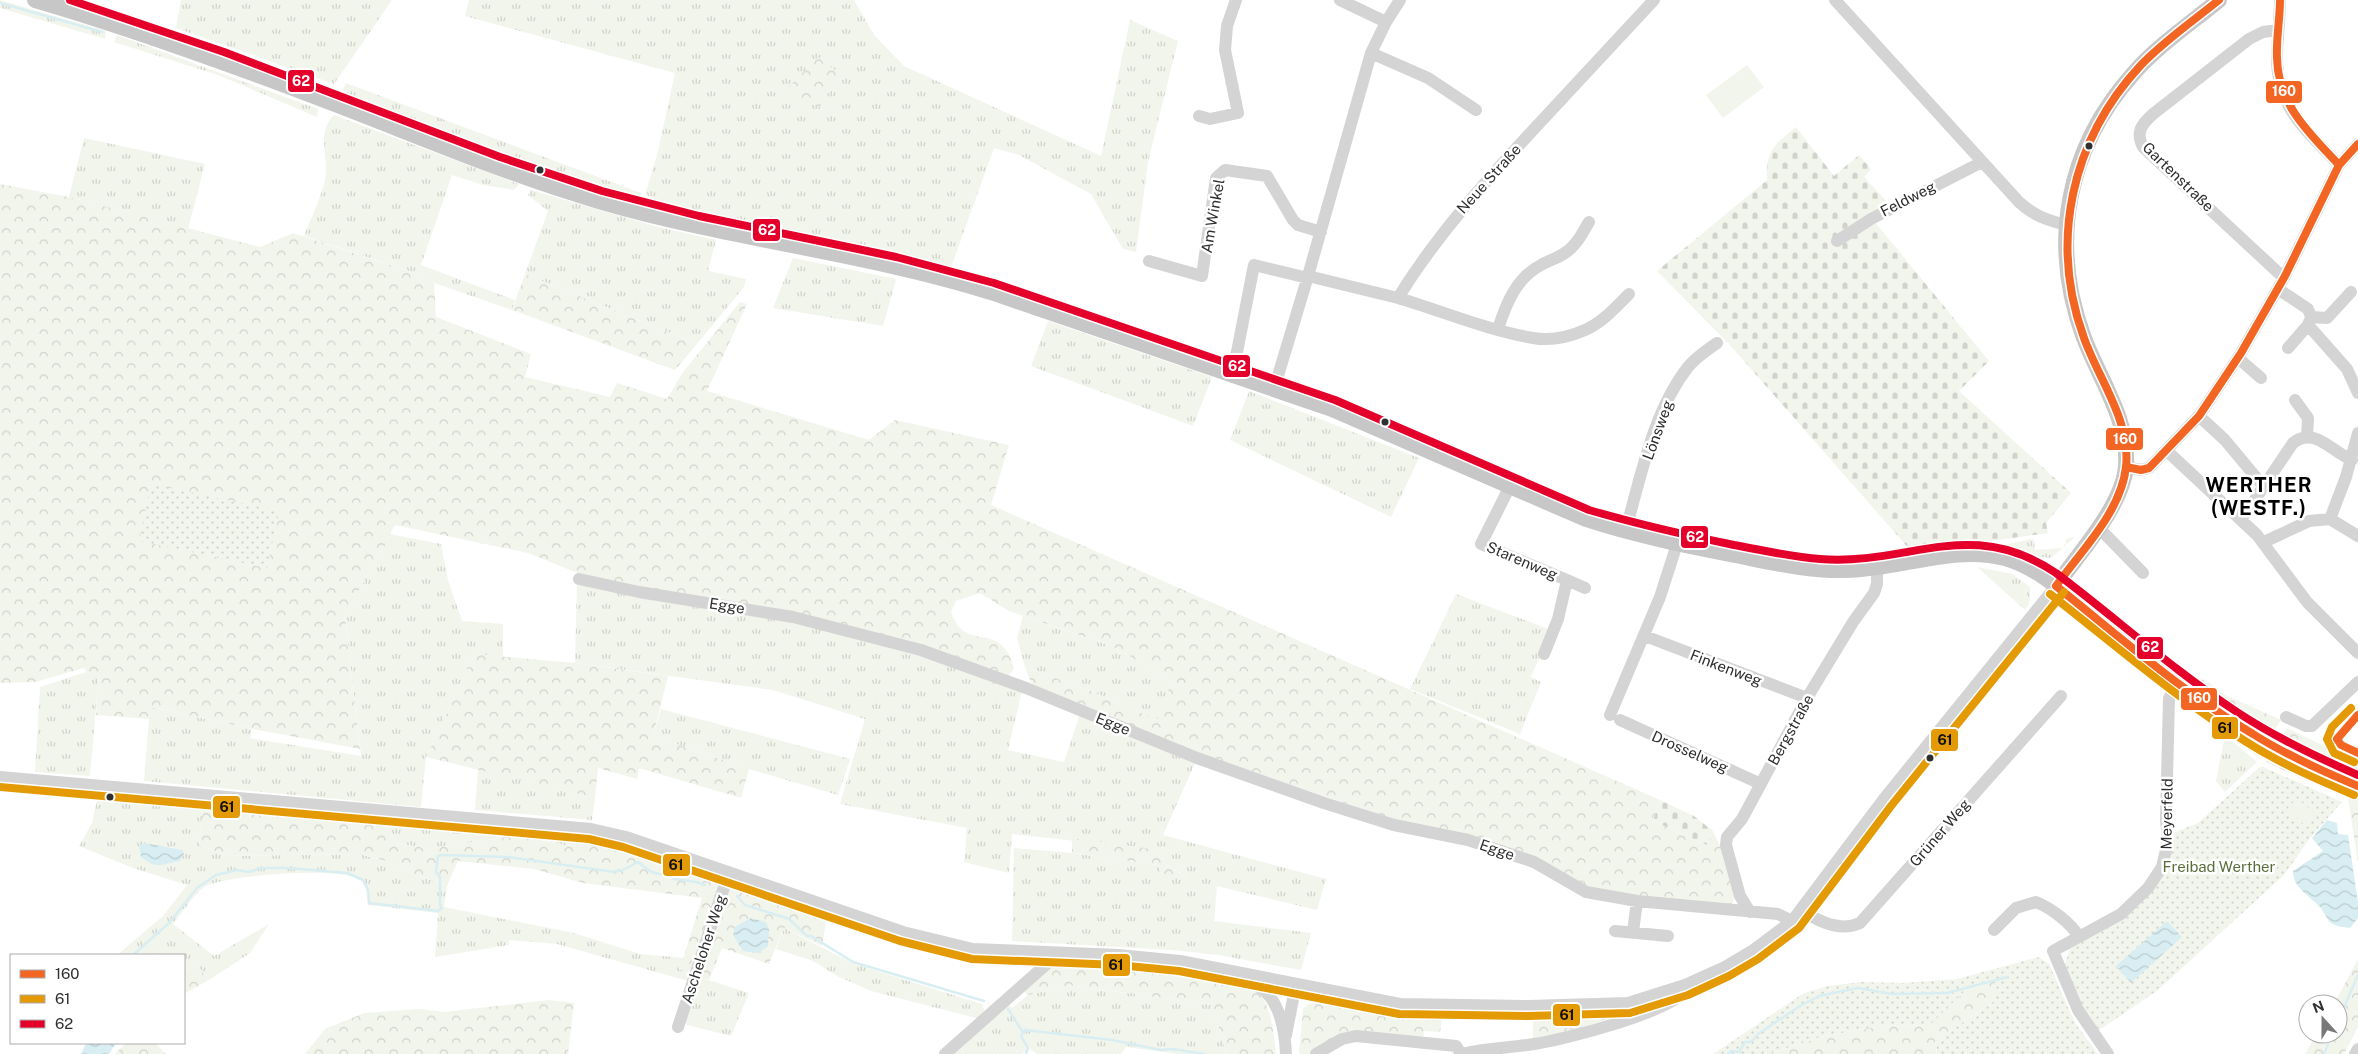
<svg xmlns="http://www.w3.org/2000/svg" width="2358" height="1054" viewBox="0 0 2358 1054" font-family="'Public Sans',sans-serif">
  <defs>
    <pattern id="grass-tufts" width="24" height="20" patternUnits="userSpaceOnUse" patternTransform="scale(1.25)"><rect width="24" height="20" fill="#f2f5ec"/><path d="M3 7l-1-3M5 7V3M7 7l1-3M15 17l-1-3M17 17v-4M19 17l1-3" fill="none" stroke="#d0d2cb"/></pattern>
    <pattern id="forest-crowns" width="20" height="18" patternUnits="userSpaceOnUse" patternTransform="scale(1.25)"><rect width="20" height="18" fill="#f2f5ec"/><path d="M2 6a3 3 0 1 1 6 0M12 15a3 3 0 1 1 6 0" fill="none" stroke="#d0d2cb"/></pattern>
    <pattern id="cemetery-stones" width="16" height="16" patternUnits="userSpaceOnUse" patternTransform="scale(1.25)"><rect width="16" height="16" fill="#f2f5ec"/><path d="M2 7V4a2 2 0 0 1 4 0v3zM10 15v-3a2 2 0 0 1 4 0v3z" fill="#d0d2cb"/></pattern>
    <pattern id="park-dots" width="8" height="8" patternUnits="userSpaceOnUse" patternTransform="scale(1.25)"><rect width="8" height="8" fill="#f2f5ec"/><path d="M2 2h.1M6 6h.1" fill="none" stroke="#d0d2cb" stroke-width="1.8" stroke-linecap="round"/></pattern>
    <pattern id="water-waves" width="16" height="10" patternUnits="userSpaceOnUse" patternTransform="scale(1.25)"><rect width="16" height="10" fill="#d8eef2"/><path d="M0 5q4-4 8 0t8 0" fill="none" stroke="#baccd0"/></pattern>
  </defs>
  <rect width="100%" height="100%" fill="#fff"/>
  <path fill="url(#grass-tufts)" d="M0,0L106,31L105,39L0,8Z
    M181,0H392L334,84L176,28Z
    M469,0H854L874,35L904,66L1101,156L1130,20L1178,41L1148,162L1136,252L1123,249L1091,194L1019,155L994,148L950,270L654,207V198L645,195L658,151L675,73L465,16Z
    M117,35L318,109L317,117L218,75L114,42Z
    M346,83L641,193L640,204L565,181L340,96Z
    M334,115L519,184L514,190L483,185L452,175L421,265L515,300L512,310L434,283L418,274L304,236C311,218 326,188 326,170C326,150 318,131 334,115Z
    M84,138L205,164L188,229L69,197Z
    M531,190L655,226L716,240L708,271L746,279L744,287L697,344L525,274L548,211L528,195Z
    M793,258L896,279L883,326L773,308Z
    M1048,321L1212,377L1193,426L1031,366Z
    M1249,391L1419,458L1391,517L1230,440Z
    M390,534L441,544L448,580L462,621L503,624V657L475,654L426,757L421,807L144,781L150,707L252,729L250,738L361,756L345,616Z
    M2075,537L2051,558L2032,556L2003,547V545L2031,539L2034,540L2035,550L2062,548L2066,544V539Z
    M1977,567L2012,574L2030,587V601L2025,610Z
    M577,582L792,620L920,654L1022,691L1008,750L1064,762L1080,714L1196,761L1163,835L1326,879L1317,910L1217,886L1214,921L1311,933L1301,970L1218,955L1172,950L1012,941L1014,848L1072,853L1158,865L1162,874L1188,878L1167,865L1159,850L1012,834L1009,873L964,862L967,828L840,804L865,719L773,690L575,663Z
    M1456,594L1551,630L1531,677L1541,682L1520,734L1410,689Z
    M1023,616L1112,646L1172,681L1157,721L1091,691L1025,667L1017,638Z
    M86,672L99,675L90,776L35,772L40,687Z
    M661,709L850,759L838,795L749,769L653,736Z
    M2225,735L2257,762L2225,792L2216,781Z
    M478,769L595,798L592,820L475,810Z
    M99,791L204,800L199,845L229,856L359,854L386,861L410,873L447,886L444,907L574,933L640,954L684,958L680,969L690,975L688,981L557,944L509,940V945L435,957L438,913L368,905C367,897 368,886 361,880C342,866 227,875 206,886C196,891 181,915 173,924L214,956L269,924L250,953L209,980L197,965L184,971V955H117L163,916L187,885L133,868L79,846L92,823Z
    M382,819L577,832L569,846L520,835L430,849L396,843Z
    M784,928L852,963L982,1004L984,1010L989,1012L980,1019L871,991L837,976L813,961L776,949Z
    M699,977L749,993L731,1036L687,1025L685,1022Z
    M1069,985L1212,1005L1227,1054H1178L1126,1047L1121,1054H1037L1030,1049L1022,1054H949L1008,1004L1012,1008L1028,995Z"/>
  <path fill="url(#forest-crowns)" d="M818,57L839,73L820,107L785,91Z
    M0,184L69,197L260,247L293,233L418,274L434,283L436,317L531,354L525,377L610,397L617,383L667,399L683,372L740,302L747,304L707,391L869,440L895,420L1009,445L991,505L1660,800L1653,821L1707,845L1713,831C1723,853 1739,878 1733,903L1720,907L1589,889L1537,860L1395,820L1200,754L1032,685L1025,667L1091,691L1157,720L1172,681L1112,646L1009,611L980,593L956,601L951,612C965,655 1001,618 1014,668L1008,678L923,647L580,574L528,553L395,525L345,616L360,749L252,729L151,707L149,719L96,715L99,675L86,672L84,668L35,682L0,683Z
    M525,274L697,344L675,370L512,310Z
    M475,654L575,663L668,676L653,736L749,769L741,798L639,768L637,779L598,768L595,798L426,757Z
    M2177,668L2210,683L2221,693L2281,720L2272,733L2229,707Z
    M2213,719L2262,753L2259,758L2212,721Z
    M2287,728L2322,745L2333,734C2330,751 2345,754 2358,760V775L2281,738Z
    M2270,758L2358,796V863L2348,798L2265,762Z
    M204,800L382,819L396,843L430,849L520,835L569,846L577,832L624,842L714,875L718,887L690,975L680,969L702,898L583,883L534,869L458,861L447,886L410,873L386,861L359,854L229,856L199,845Z
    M1072,838L1159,850L1167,865L1189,879L1162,874L1158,865L1072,853Z
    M738,884L827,916L822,946L784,928L769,964L722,948L709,980L699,977L730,888Z
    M2358,959V1027L2344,1054H2305L2317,1034H2338V1004H2334Z
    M1054,962C1116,963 1179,963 1238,984C1244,986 1254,988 1259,993C1273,1010 1273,1033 1276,1054H1227L1212,1005L1069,985L1028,995L1023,991Z
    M197,965L209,980L184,994V971Z
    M1996,981L1993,1002L1935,1041L1938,1054H1769L1820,1037L1884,1025L1929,1026L1968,988Z
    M549,1000L574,1003L568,1054H305L325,1029L364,1013L420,1009L444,1012Z
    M1335,1001L1377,1008L1443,1012L1440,1032L1424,1031L1423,1038L1344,1033L1312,1054H1299L1303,1009L1308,1004Z
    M1626,1013L1569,1032L1533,1038V1014Z
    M126,1043H155L166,1054H115Z"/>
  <path fill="url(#cemetery-stones)" d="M1796,127L1834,176L1859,155L1871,169L1864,177L1890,205L1874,221L1989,361L1959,391L2071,493L2046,523L2048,533L1912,552L1729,344L1657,271L1767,180C1765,151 1775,144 1796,127Z
    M1660,800L1694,816L1713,831L1707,845L1653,821Z"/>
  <path fill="url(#park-dots)" d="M151,484L279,511L267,568L139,541Z
    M2261,766L2342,802L2310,838L2284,875L2158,990L2098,1031L2080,1005L2065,964L2070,948L2101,931L2168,866L2175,832L2198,823Z
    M2039,957L2049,964L2075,1023L2098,1054H1938L1935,1041L1993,1002L1995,981L1968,988L1929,1026L1884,1025L1820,1037L1769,1054H1713L1804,993L1828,986L1860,982L1904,983L1957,979Z"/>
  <path fill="#f2f5ec" d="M1747,65L1764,87L1723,118L1706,95Z
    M2297,798L2317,815L2307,827L2287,809Z"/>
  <path fill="url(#water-waves)" d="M2327,820L2337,823L2338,834L2348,835L2358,902V918L2350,928C2344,927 2336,927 2331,923C2327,920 2324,912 2320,907C2311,897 2292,887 2293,871L2323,851L2312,838Z
    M144,843L182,850L184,854L180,861C161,864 158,870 141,857L139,846Z
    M751,918L766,922L769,929L768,946L758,953L743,951L733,935L735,927Z
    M2167,921L2182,937L2131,983L2116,966Z
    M86,1043H116L109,1054H81Z"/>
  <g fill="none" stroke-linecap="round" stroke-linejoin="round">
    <path stroke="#d8eef2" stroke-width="2.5" d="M0,3L102,32
      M737,896L745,905L789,919L807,936H811L853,962L984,1001
      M133,955L169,923L197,888L216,875L237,870L249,872L262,868H288L347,873L363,880L368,890L369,903L438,911L442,908L440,905V877L436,872L438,856L441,855L508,857L614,872L623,870L638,862C654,875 653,873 673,876L674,879L696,882L705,885
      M1008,1009L1022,1031
      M2338,1021L2358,975
      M1026,1054L1028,1048L1021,1036L1025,1030L1112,1040L1161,1050L1172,1049L1205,1054
      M1728,1054L1731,1051L1739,1052L1745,1042H1751L1758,1034L1800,1006L1819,996L1858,988L1892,994L1947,993L2007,977
      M2324,1054L2332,1034"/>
    <path stroke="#d4d4d4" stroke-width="12" d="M1340,0L1386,22
      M1835,0L2019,202C2034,216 2047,220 2066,225
      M2280,0C2280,19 2277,39 2277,58C2277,108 2307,131 2339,165
      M2278,30L2263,32L2249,39L2153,114C2142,124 2135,132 2143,147L2284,278
      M1371,53L1428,78L1476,110
      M1199,116L1210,119L1238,113L1225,50L1227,26L1236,0
      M1837,241L1871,219L1982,162
      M1149,261L1202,276L1216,178L1225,170L1267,176L1293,220L1298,225L1321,232
      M1308,276L1398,298C1436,236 1485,182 1534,129C1574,86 1614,43 1654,0
      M2278,289L2308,309L2311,317L2308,325L2288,348
      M1398,298C1442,311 1487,330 1533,338C1550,341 1569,337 1585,330C1602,323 1616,307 1629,294
      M2311,317L2327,318L2351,292
      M2308,325L2347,369L2358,393
      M1498,329C1506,304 1516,278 1541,265C1552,259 1565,256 1574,245C1580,239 1584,230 1589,222
      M1236,357L1254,265L1308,278
      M2238,358L2261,378
      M1274,389L1308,276L1371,53L1386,22L1400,0
      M2295,400L2308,418L2307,436
      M2199,416L2225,440L2264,487
      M2167,451L2257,535L2307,602L2358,653
      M2126,467L2141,470L2149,468L2199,416L2241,353L2285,276L2339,165L2358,144
      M1510,486L1481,544L1567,580L1558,619L1544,654
      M2330,519L2346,477L2358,433
      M2330,519L2358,536
      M2241,520L2293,443C2314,426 2332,452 2352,460
      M2098,527L2143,573
      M1625,532C1641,478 1652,413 1688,367C1695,358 1707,350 1717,343
      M2264,542L2309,521L2330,519
      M579,579L639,592L793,617L921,650L1026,688L1197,758L1324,803L1394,825L1468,840L1534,862L1586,892L1637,901L1778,914L1792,921
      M1567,580L1585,588
      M1645,636L1807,698
      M1610,715L1660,597L1677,544
      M2286,717L2306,726H2312L2358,682
      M1620,720L1761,784
      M0,777L591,829L626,837L903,932L973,949L1119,955L1180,961L1400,1004L1528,1006L1628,1003L1685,985L1725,967L1752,951L1792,921L1883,800L2056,586
      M1802,910C1819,922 1840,932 1860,923L2061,696
      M1750,912L1740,896L1726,845L1727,837L1742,819L1807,698L1853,622L1874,593L1877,584V568
      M1994,930L2016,908L2036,902C2051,908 2071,923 2079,937
      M1615,931L1668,936
      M1633,932L1637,901
      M1237,976C1244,980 1252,982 1258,986C1280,999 1285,1032 1286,1054
      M678,1027L729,872
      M1286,1035L1296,984
      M945,1054L1050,961L1051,953
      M1316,1054L1342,1039L1356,1036L1456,1046L1461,1054
      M1462,1054C1486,1048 1510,1048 1534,1044C1563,1040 1672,1012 1687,989L1685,985
      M2108,1054L2078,1010L2053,951L2121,914L2148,888L2162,867L2168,841L2166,820L2169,698L2178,681
      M2355,1054L2358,1049"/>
    <path stroke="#c7c7c7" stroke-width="16" d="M35,0C135,29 233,65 330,102C419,136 507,174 599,201C728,239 863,252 991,292L1332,409L1586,519C1635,535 1684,545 1735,555C1771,562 1808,571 1845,570C1897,570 1954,544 2005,558C2038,567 2064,593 2091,613C2125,641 2160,668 2195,695C2245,733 2299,762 2358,786
      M2056,586C2078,554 2123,506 2126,466C2129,420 2100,380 2084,338C2049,244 2066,149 2133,74C2157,46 2190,24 2219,0"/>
    <g stroke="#fff" stroke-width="11">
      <path id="bus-1" d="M2280,0C2280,19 2276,39 2277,58C2278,105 2309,133 2339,165
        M2126,467L2141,470L2149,468L2199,416L2241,353L2285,276L2339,165L2358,144
        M2056,586C2081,551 2121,512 2126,467C2131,421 2099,380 2084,338C2049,242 2071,140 2141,65C2164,41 2193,21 2219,0
        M2056,586C2120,637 2182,692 2253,734C2286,755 2322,771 2358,786
        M2358,715L2337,739L2341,745L2358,753"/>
    </g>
    <g stroke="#fff" stroke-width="11">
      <path id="bus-2" d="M2050,594C2114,644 2176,698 2245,741C2279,763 2316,779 2354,795
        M2351,708L2332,727L2327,739L2334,753L2354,762
        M0,787L589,839L623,847L900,941L972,959L1118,965L1179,971L1399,1014L1528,1016L1630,1013L1688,995L1729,976L1758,959L1799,928L1891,806L2064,592"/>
    </g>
    <g stroke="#fff" stroke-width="11">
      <path id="bus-3" d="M70,0L224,52L500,157L602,191L699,216L896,257L994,283L1335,400L1589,510C1637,524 1685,535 1734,545C1762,550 1791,557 1820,559C1910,566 1970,515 2056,573C2117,619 2173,670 2237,712C2275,737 2316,757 2358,775"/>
    </g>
    <use href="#bus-1" stroke="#f26522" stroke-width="8"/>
    <use href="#bus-2" stroke="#e39a05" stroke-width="8"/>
    <use href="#bus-3" stroke="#e4002b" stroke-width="8"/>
  </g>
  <g fill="#2f2f2f" stroke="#fff" stroke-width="2">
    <circle cx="2089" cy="146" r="4.5"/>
    <circle cx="540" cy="170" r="4.5"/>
    <circle cx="1385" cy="422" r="4.5"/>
    <circle cx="1930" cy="758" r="4.5"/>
    <circle cx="110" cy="797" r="4.5"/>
  </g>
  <g text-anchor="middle" stroke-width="5" stroke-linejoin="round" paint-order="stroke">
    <g font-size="15" fill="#2f2f2f" stroke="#fff">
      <text transform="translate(2178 177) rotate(44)" y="5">Gartenstraße</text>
      <text transform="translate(1489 179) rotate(-48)" y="5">Neue Straße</text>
      <text transform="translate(1908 199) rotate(-27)" y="5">Feldweg</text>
      <text transform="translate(1213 216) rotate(-80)" y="5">Am Winkel</text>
      <text transform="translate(1658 430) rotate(-70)" y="5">Lönsweg</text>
      <text transform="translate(1522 561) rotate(23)" y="5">Starenweg</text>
      <text transform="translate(727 606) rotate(9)" y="5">Egge</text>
      <text transform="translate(1726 668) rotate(21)" y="5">Finkenweg</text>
      <text transform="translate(1113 724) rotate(22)" y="5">Egge</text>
      <text transform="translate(1791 730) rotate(-61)" y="5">Bergstraße</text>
      <text transform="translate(1690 752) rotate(24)" y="5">Drosselweg</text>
      <text transform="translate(2167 814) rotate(-89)" y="5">Meyerfeld</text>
      <text transform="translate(1940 833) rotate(-49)" y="5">Grüner Weg</text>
      <text transform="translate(1497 850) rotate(19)" y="5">Egge</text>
      <text transform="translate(704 949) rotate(-72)" y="5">Ascheloher Weg</text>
    </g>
    <g font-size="15" fill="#5b6c3a" stroke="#fff">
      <text x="2219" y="872">Freibad Werther</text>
    </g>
    <g font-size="20" font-weight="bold" letter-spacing="1" fill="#000" stroke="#fff">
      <text x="2259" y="492">WERTHER<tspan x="2259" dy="23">(WESTF.)</tspan></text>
    </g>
  </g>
  <g stroke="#fff" stroke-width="2">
    <rect x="287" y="69" width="28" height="24" rx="5" fill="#e4002b"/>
    <rect x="2265" y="80" width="38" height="24" rx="5" fill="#f26522"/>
    <rect x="752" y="218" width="29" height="24" rx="5" fill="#e4002b"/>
    <rect x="1222" y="354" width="29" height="24" rx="5" fill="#e4002b"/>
    <rect x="2105" y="427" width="39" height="24" rx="5" fill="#f26522"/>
    <rect x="1680" y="525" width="29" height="24" rx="5" fill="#e4002b"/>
    <rect x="2136" y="636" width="28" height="24" rx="5" fill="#e4002b"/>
    <rect x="2180" y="687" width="38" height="24" rx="5" fill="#f26522"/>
    <rect x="2211" y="716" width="28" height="24" rx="5" fill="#e39a05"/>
    <rect x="1930" y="728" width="29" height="24" rx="5" fill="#e39a05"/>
    <rect x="212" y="795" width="29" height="24" rx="5" fill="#e39a05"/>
    <rect x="662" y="853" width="29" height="24" rx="5" fill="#e39a05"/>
    <rect x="1102" y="953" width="29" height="24" rx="5" fill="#e39a05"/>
    <rect x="1552" y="1003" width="29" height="24" rx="5" fill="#e39a05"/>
  </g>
  <g font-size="14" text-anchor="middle" font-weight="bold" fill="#fff">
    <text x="301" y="86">62</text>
    <text x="2284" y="96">160</text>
    <text x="767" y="235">62</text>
    <text x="1237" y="371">62</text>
    <text x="2125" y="444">160</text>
    <text x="1695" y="542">62</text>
    <text x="2150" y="652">62</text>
    <text x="2199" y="703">160</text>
  </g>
  <g font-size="14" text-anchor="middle" font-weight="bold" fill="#111">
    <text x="2225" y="733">61</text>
    <text x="1945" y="745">61</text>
    <text x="227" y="812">61</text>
    <text x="676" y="870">61</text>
    <text x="1116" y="970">61</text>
    <text x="1567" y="1020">61</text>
  </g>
  <rect x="10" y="954" width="175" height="90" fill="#ffffff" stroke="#acacac"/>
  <rect x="20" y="970" width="25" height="8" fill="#f26522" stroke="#acacac"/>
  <text x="55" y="979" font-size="15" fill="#2f2f2f">160</text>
  <rect x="20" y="995" width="25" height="8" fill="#e39a05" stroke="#acacac"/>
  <text x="55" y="1004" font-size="15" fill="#2f2f2f">61</text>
  <rect x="20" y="1020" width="25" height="8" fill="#e4002b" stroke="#acacac"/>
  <text x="55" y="1029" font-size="15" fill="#2f2f2f">62</text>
  <g transform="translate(2323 1019) rotate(339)"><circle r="24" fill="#ffffff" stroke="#acacac"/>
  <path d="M0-4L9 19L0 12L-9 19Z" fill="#787878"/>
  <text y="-8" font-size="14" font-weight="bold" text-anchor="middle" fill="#2f2f2f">N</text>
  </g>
</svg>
